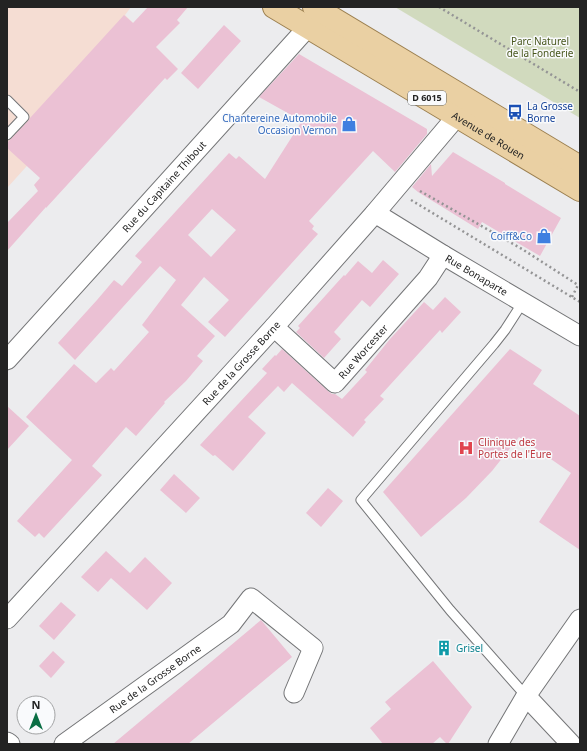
<svg xmlns="http://www.w3.org/2000/svg" width="587" height="751" viewBox="0 0 587 751" font-family="'Noto Sans',sans-serif">
  <rect width="100%" height="100%" fill="#ececee"/>
  <path fill="#f5ddd3" d="M7,7H131L125,15L145,35L7,188Z"/>
  <path fill="#d1dabe" d="M395,7H580V118Z"/>
  <path fill="#ebc1d4" fill-rule="evenodd" d="M148,7H188L177,20L180,23L156,47L178,69L167,80L165,78L46,208V207L7,251V223L38,191L34,185L40,178L7,148V143L28,121L30,118L124,15L133,23Z
    M224,25L241,41L198,89L181,73Z
    M299,54L427,129V134L395,172L373,151L309,221L314,226L312,229L318,234L225,337L208,322L229,300L204,277L181,305L215,336L197,356L203,361L186,381L164,402L165,403L136,436L126,427L92,466L102,475L44,538L39,533L35,537L17,521L72,460L26,417L74,364L96,383L111,368L114,371L149,332L142,325L176,280L160,266L75,360L58,343L97,300L114,280L122,286L142,262L135,256L229,153L236,159L239,156L265,179L302,121L259,97ZM212,209L236,230L211,257L188,235Z
    M453,152L505,183V184L561,218L540,256L482,222L478,229L418,192L412,187L431,164L432,176Z
    M383,260L399,274L370,307L362,300L334,332L341,339L324,358L296,332L300,328L298,326L344,275L345,276L358,261L372,273Z
    M445,297L461,312L442,333L440,330L380,396L384,399L364,420L366,422L353,437L292,383L284,392L278,386L248,417L266,433L233,471L215,455L213,456L200,445L267,373L262,369L275,355L276,356L282,349L328,391L332,394H335L342,399L367,372L365,370L390,339L424,302L433,310Z
    M510,349L542,370L533,384L580,416V550L539,522L571,473L519,437L492,471L466,498L421,537L383,492Z
    M7,406L29,426L7,450Z
    M174,474L200,498L186,513L160,490Z
    M328,488L343,501L321,527L306,513Z
    M106,551L130,573L145,557L172,583L147,610L111,578L98,592L81,577Z
    M61,602L76,615L54,640L39,626Z
    M261,620L292,657L188,744H113Z
    M53,651L65,662L51,678L39,666Z
    M433,661L472,707L448,744H447L440,737L432,744H383L370,728L391,709L385,702Z"/>
  <g fill="none" stroke-linecap="round" stroke-linejoin="round">
    <g stroke="#747577" stroke-width="11">
      <path id="lane" d="M7,100L24,117L7,135
        M523,302L505,330L494,344L361,500L450,610L526,696"/>
    </g>
    <g stroke="#747577" stroke-width="21">
      <g id="street">
        <path id="s1" d="M375,213L443,255L580,336"/>
        <path id="s2" d="M274,327L335,383L428,278L443,255"/>
        <path id="s3" d="M7,360L308,27L315,15"/>
        <path id="s4" d="M7,619L274,327L375,213L452,122L458,116L465,105"/>
        <path d="M526,696L571,744"/>
        <path d="M7,742L10,744"/>
        <path id="s5" d="M64,744L231,624L251,598L313,648L294,693"/>
        <path d="M498,744L526,696L580,619"/>
      </g>
    </g>
    <g stroke="#9b7f4f" stroke-width="24">
      <g id="primary">
        <path id="s6" d="M274,7L580,190"/>
        <path d="M314,7L580,167"/>
      </g>
    </g>
    <path stroke="#949495" stroke-width="2.5" stroke-dasharray="2 3" stroke-linecap="butt" d="M439,7L580,92
      M420,191L522,249L578,285
      M411,200L580,302
      M572,297L578,285L580,286"/>
    <use href="#lane" stroke="#fff" stroke-width="9"/>
    <use href="#street" stroke="#fff" stroke-width="19"/>
    <use href="#primary" stroke="#ead0a3" stroke-width="22"/>
  </g>
  <defs>
    <g id="bus-bare" transform="scale(1.2)"><path d="M-5-6H5V4H4V6H2V4H-2V6H-4V4H-5ZM-3.5-4V0h7V-4ZM-3.5 1.2v1.5H-2V1.2ZM2 1.2v1.5H3.5V1.2Z" fill="#1a4fb4" stroke="#f9fafc" stroke-width="2.5" paint-order="stroke"/></g>
    <g id="shop-bare" transform="scale(1.2)"><path d="M-5-2.5h2.3a2.7 3.5 0 0 1 5.4 0H5L5.5 6h-11ZM-1.5-2.5h3a1.5 2.3 0 0 0-3 0Z" fill="#3f7fe0" stroke="#f9fafc" stroke-width="2.5" paint-order="stroke"/></g>
    <g id="hospital-bare" transform="scale(1.2)"><path d="M-5-5h3v3.5h4V-5h3V5h-3V1.5h-4V5h-3Z" fill="#e0444e" stroke="#f9fafc" stroke-width="2.5" paint-order="stroke"/></g>
    <g id="building-bare" transform="scale(1.2)"><path d="M-4-6H4V6H1V3H-1V6H-4ZM-2.5-4.3h1.7v1.8h-1.7ZM.8-4.3h1.7v1.8H.8ZM-2.5-1h1.7V.8h-1.7ZM.8-1h1.7V.8H.8Z" fill="#0f9aa8" stroke="#f9fafc" stroke-width="2.5" paint-order="stroke"/></g>
  </defs>
  <g fill-rule="evenodd">
    <use href="#bus-bare" x="515" y="112"/>
    <use href="#shop-bare" x="349" y="124"/>
    <use href="#shop-bare" x="544" y="236"/>
    <use href="#hospital-bare" x="466" y="448"/>
    <use href="#building-bare" x="444" y="648"/>
  </g>
  <g text-anchor="middle" stroke-width="3" stroke-linejoin="round" paint-order="stroke">
    <rect fill="#f9fafc" stroke="#636464" stroke-width="1" x="408" y="91" width="38" height="14" rx="3"/>
    <g font-size="9" font-weight="bold" fill="#232323">
      <text x="427" y="101">D 6015</text>
    </g>
    <g font-size="10" fill="#49581e" stroke="#f9fafc">
      <text x="540" y="45">Parc Naturel<tspan x="540" dy="12">de la Fonderie</tspan></text>
    </g>
    <g font-size="10" fill="#164399" stroke="#f9fafc" text-anchor="start">
      <text x="527" y="110">La Grosse<tspan x="527" dy="12">Borne</tspan></text>
    </g>
    <g font-size="10" fill="#366cbe" stroke="#f9fafc" text-anchor="end">
      <text x="337" y="122">Chantereine Automobile<tspan x="337" dy="12">Occasion Vernon</tspan></text>
      <text x="532" y="240">Coiff&amp;Co</text>
    </g>
    <g font-size="10" fill="#232323" stroke="#f9fafc">
      <text dy="4" stroke="none"><textPath href="#s6" startOffset="250">Avenue de Rouen</textPath></text>
      <text dy="4" stroke="none"><textPath href="#s3" startOffset="234">Rue du Capitaine Thibout</textPath></text>
      <text dy="4" stroke="none"><textPath href="#s1" startOffset="119">Rue Bonaparte</textPath></text>
      <text dy="4" stroke="none"><textPath href="#s2" startOffset="125">Rue Worcester</textPath></text>
      <text dy="4" stroke="none"><textPath href="#s4" startOffset="347">Rue de la Grosse Borne</textPath></text>
      <text dy="4" stroke="none"><textPath href="#s5" startOffset="112">Rue de la Grosse Borne</textPath></text>
    </g>
    <g font-size="10" fill="#be3a42" stroke="#f9fafc" text-anchor="start">
      <text x="478" y="446">Clinique des<tspan x="478" dy="12">Portes de l'Eure</tspan></text>
    </g>
    <g font-size="10" fill="#0d838f" stroke="#f9fafc" text-anchor="start">
      <text x="456" y="652">Grisel</text>
    </g>
  </g>
  <rect width="587" height="751" fill="none" stroke="#232323" stroke-width="16"/>
  <g transform="translate(36 715)"><circle r="19" fill="#f9fafc" stroke="#a3a4a5"/>
  <path d="M0-3L7 15L0 10L-7 15Z" fill="#0a6e44"/>
  <text y="-6" font-size="11" font-weight="bold" text-anchor="middle" fill="#232323">N</text>
  </g>
</svg>
